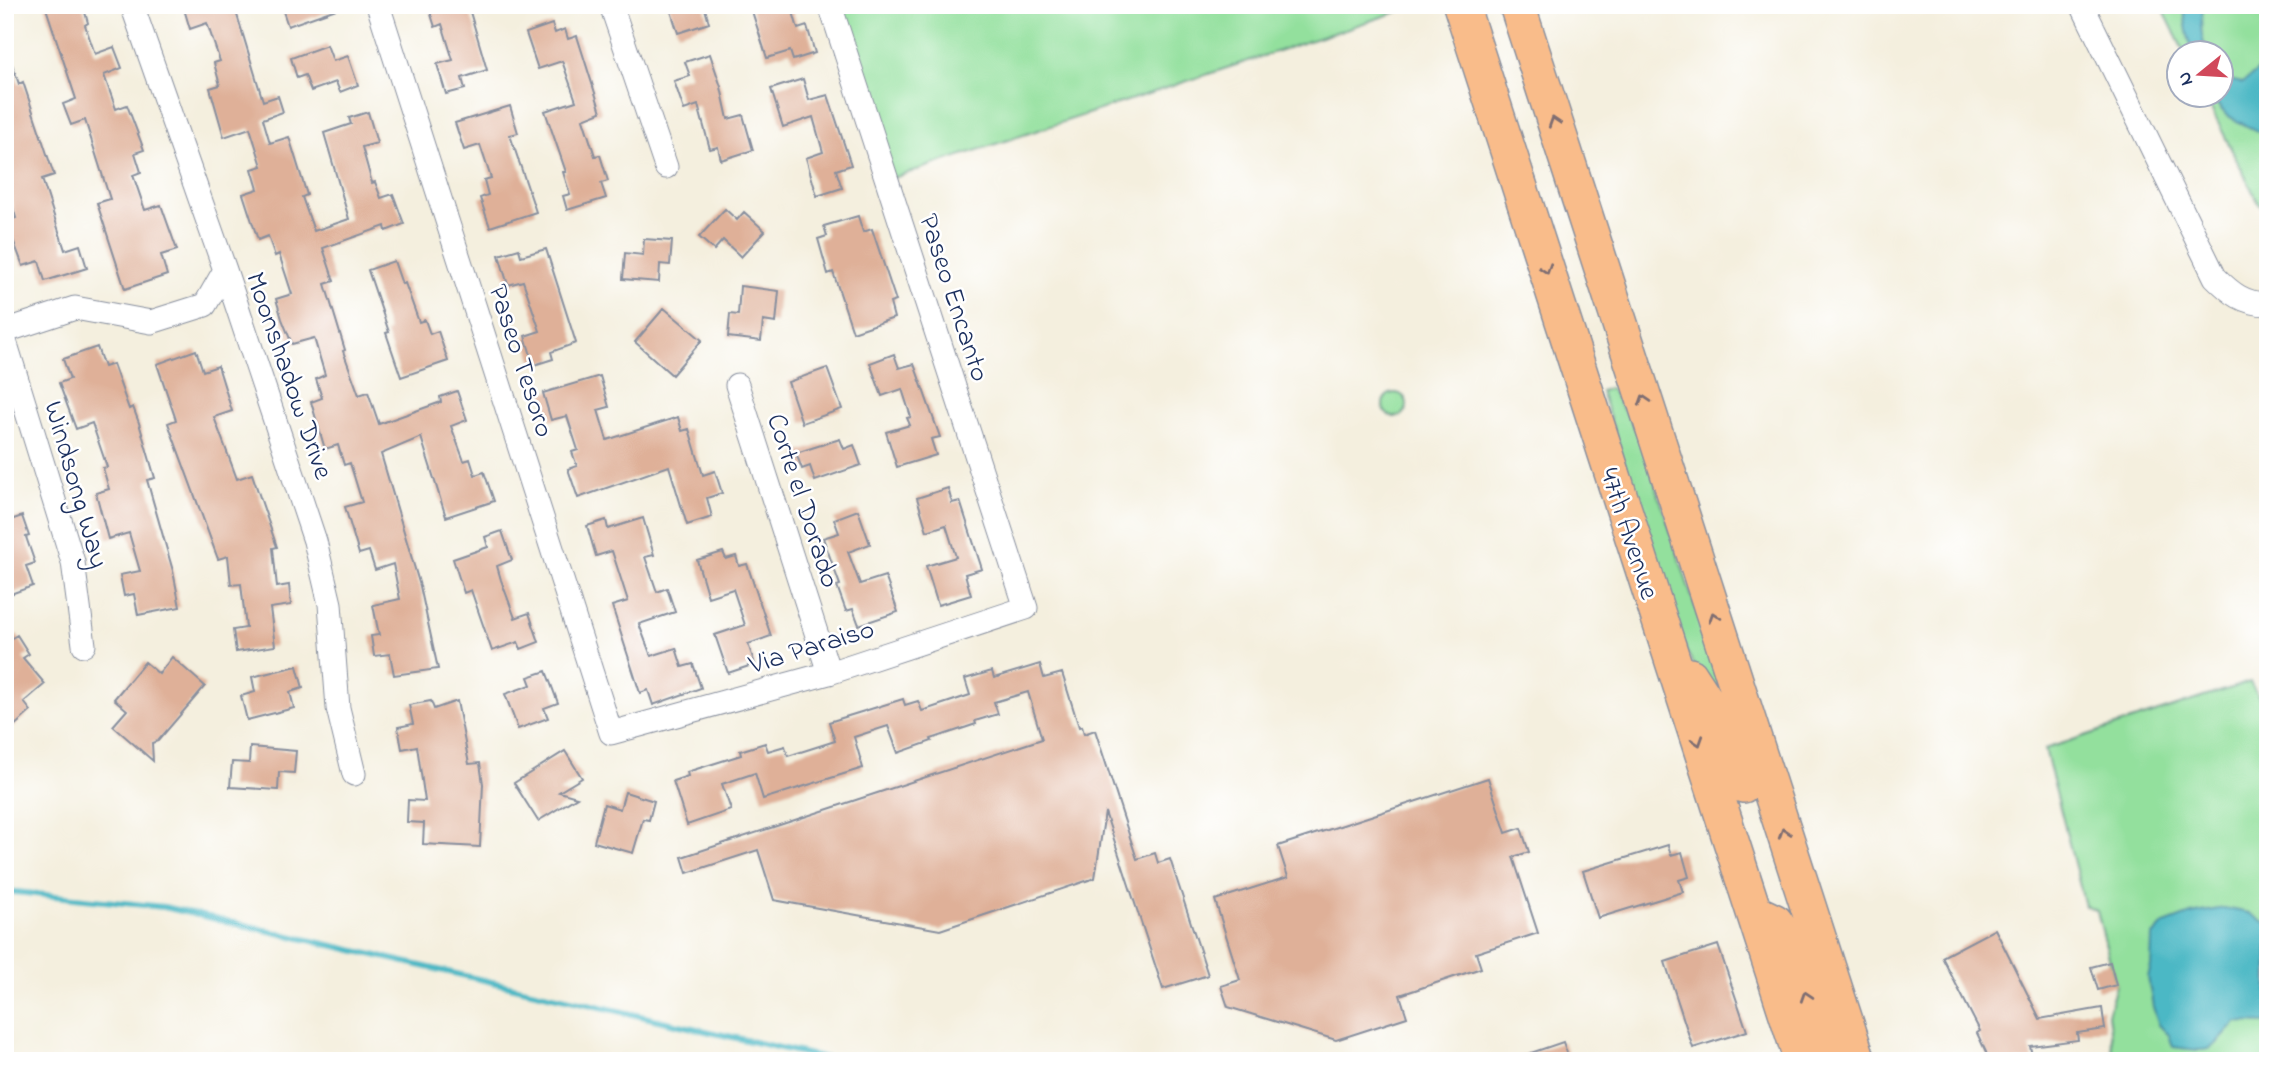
<svg xmlns="http://www.w3.org/2000/svg" width="2273" height="1066" viewBox="0 0 2273 1066" font-family="'Indie Flower',sans-serif">
  <rect width="100%" height="100%" fill="#fff"/>
  <filter id="ink" filterUnits="userSpaceOnUse"><feTurbulence type="fractalNoise" baseFrequency=".0143" numOctaves="2"/><feDisplacementMap in="SourceGraphic" scale="14" xChannelSelector="R" yChannelSelector="G"/><feConvolveMatrix kernelMatrix="1 2 1 2 8 2 1 2 1" color-interpolation-filters="sRGB"/></filter>
  <filter id="wash" filterUnits="userSpaceOnUse"><feTurbulence type="fractalNoise" baseFrequency=".00686" numOctaves="4" result="noise"/><feDisplacementMap in="SourceGraphic" scale="28" xChannelSelector="R" yChannelSelector="G"/><feGaussianBlur stdDeviation="1.57" result="paint"/><feColorMatrix in="noise" values="0 0 0 0 0 0 0 0 0 0 0 0 0 0 0 0 0 1.4 0 .05"/><feComposite in="paint" operator="in"/></filter>
  <g filter="url(#wash)">
    <rect width="100%" height="100%" fill="#f4efde"/>
    <path fill="#93e09d" stroke="#57887e" stroke-width="2" d="M830,5H1414L1415,6L887,180Z
      M2161,5H2268V210L2259,204L2204,95L2220,94V52H2184Z
      M1610,388L1640,437L1724,696L1715,700L1686,651L1601,391Z
      M1383 405a12 12 0 1 1 24 0a12 12 0 1 1-24 0Z
      M2250,682L2268,713V1061H2114L2108,1014L2116,985L2097,911L2085,906L2045,749Z"/>
    <path fill="#4bb8c5" stroke="#337492" stroke-width="2" d="M2183,5H2204C2200,23 2200,36 2207,52H2194C2186,37 2186,22 2183,5Z
      M2268,62V137C2246,123 2223,121 2212,95L2220,94L2221,72L2233,81L2243,83Z
      M2224,908L2249,913L2268,925V1023L2237,1022C2208,1052 2216,1053 2173,1047L2169,1035L2159,1025L2153,1007L2148,977L2151,966L2152,937L2164,924L2191,914Z"/>
    <g fill="none" stroke-linecap="round" stroke-linejoin="round">
      <path stroke="#4bb8c5" stroke-width="6" d="M5,891L164,907L837,1061"/>
    </g>
    <g id="blocks">
      <path fill="#dfb098" d="M45,5H83L88,23L85,25L95,54L114,47L122,68L104,75L116,109L127,105L144,150L135,153L141,172L133,175L145,210L161,205L177,250L161,255L167,275L125,289L97,203L110,199L85,120L71,125L63,104L76,99Z
        M196,5H234L263,101L278,96L283,112L263,119L270,143L289,137L307,195L302,197L314,231L349,219L324,133L351,124L349,118L368,112L377,143L362,147L372,183L375,182L381,198L393,194L404,224L386,231L385,226L323,248L334,281L325,284L345,350L343,351L359,395L368,392L379,424L441,402L440,397L457,391L467,420L451,426L464,461L470,459L475,475L484,472L494,501L446,517L421,437L381,454L420,586L438,669L394,675L390,654L374,656L371,636L379,635L373,605L400,599L393,564L375,570L369,551L359,554L345,507L362,502L350,463L344,465L338,445L325,449L311,402L322,398L316,379L325,375L314,338L292,344L282,319L276,299L292,294L279,254L275,256L268,236L258,240L243,194L258,189L252,169L262,166L250,128L224,137L210,88L220,85L214,63L220,61L207,23L190,29L184,9Z
        M281,5H342V7L288,26Z
        M428,5H468L487,70L462,78L465,89L446,94L437,64L453,60L442,24L435,27Z
        M669,5H704L709,23L678,33Z
        M750,5H791L798,29L807,26L815,53L793,60L790,51L767,58Z
        M552,24L555,33L565,29L568,39L577,36L601,112L583,119L595,156L600,155L608,181L601,183L606,198L567,210L563,196L570,194L563,172H566L545,111L576,101L562,61L538,69L526,33Z
        M327,45L333,61L348,56L358,85L340,92L336,82L311,91L305,75L297,78L291,58Z
        M8,52L19,84L23,82L54,175L42,179L65,250L80,245L87,268L45,281L39,261L23,266L6,221L16,218L5,179V53Z
        M710,54L721,87L728,119L743,115L753,150L721,160L718,147L710,149L698,105L684,110L674,81L690,76L685,62Z
        M803,79L809,100L828,95L851,165L836,170L842,188L817,196L806,158L823,152L813,117L783,127L771,89Z
        M510,106L518,133L510,135L536,212L490,227L480,198L488,195L484,180L491,178L480,145L464,150L455,123Z
        M725,209L737,220L744,212L765,231L741,257L723,240L714,250L699,237Z
        M858,216L863,232L872,229L896,301L890,303L894,318L853,332L833,272L828,274L818,239L827,236L824,226Z
        M644,239L672,241L670,265L660,264L659,282L623,279L625,253L643,255Z
        M519,249L521,256L546,249L576,343L551,352L553,359L534,365L525,336L540,331L523,281L508,285L499,255Z
        M394,261L402,284L405,283L419,322L425,320L430,334L438,331L448,361L401,377L386,333L389,332L368,270Z
        M740,286L779,291L776,323L763,321L761,341L728,337L730,314L738,315Z
        M664,308L702,340L672,375L635,342Z
        M97,347L104,367L113,364L129,409L133,407L139,423L155,478L147,480L173,571L180,607L138,615L134,594L124,596L120,575L140,571L129,533L108,539L96,493L109,489L103,468L107,467L92,423L76,429L59,383L70,379L63,359Z
        M196,350L203,371L218,366L232,411L214,417L237,479L252,474L277,547L273,548L277,587L289,585L291,605L270,608L275,646L236,652L233,630L246,628L241,584L231,585L228,556L218,559L168,423L176,420L157,364Z
        M894,354L899,368L914,364L940,437L931,439L936,455L897,467L886,432L910,425L907,418L911,417L902,389L882,396L870,363Z
        M827,368L842,409L802,423L788,382Z
        M600,376L609,407L598,410L607,440L678,417L682,431L689,429L703,475L715,471L722,493L707,498L712,517L687,525L669,466L578,498L568,469L577,466L572,452L578,450L567,416L551,420L543,393Z
        M840,439L844,449L854,445L861,465L815,481L810,466L802,469L796,453Z
        M948,488L952,503L960,501L982,569L965,574L971,595L938,605L926,566L956,557L946,525L927,531L917,498Z
        M858,510L870,544L848,552L860,584L885,576L898,612L859,625L853,609L846,611L837,586L840,585L823,538L839,533L834,519Z
        M22,516L29,536L26,537L35,563L26,566L33,586L5,596V522Z
        M643,518L654,555L645,557L657,592L667,588L675,612L639,624L651,656L676,648L682,667L693,664L701,688L653,705L648,690L640,693L612,606L628,601L612,551L596,556L587,526L606,520L608,529Z
        M502,531L512,560L497,566L501,580L515,618L529,613L539,642L521,649L518,642L492,651L471,590L464,593L453,559L488,547L485,537Z
        M723,552L726,559L736,556L739,566L747,564L771,636L748,644L755,664L728,673L715,635L745,625L733,589L708,597L697,560Z
        M17,635L29,654L23,658L45,684L24,702L31,711L14,726L5,715V642Z
        M172,657L205,686L158,741L152,743L153,761L113,726L127,710L114,699L145,662L159,674Z
        M1040,664L1044,678L1062,673L1079,727L1082,726L1084,734L1095,730L1137,859L1155,853L1158,863L1170,859L1208,975L1163,989L1105,812L1095,878L940,930L774,900L758,850L687,873L682,857L1042,739L1028,692L994,702L998,714L975,721L976,724L931,739L932,741L898,753L888,726L854,737L863,768L763,799L755,773L722,784L731,810L687,825L673,781L688,776L687,772L741,755L740,751L765,743L768,751L785,746L788,756L835,741L829,722L903,699L905,705L918,701L922,711L970,695L965,679L992,671L994,678Z
        M297,666L303,688L290,692L294,708L247,720L241,696L255,692L252,677Z
        M546,671L558,703L544,708L548,718L518,729L505,694L531,685L528,677Z
        M431,701L434,709L457,701L469,764L480,763L483,784L480,847L423,844L424,823L407,822L408,800L425,801L417,746L402,749L398,727L413,724L409,705Z
        M250,747L296,751L294,773L279,772L278,790L230,787L232,762L249,763Z
        M565,751L582,778L559,792L577,797L538,821L514,783Z
        M1488,778L1506,833L1521,828L1529,852L1513,857L1538,933L1476,953L1481,968L1400,995L1407,1017L1336,1040L1228,1007L1221,986L1240,980L1215,900L1288,877L1278,846Z
        M625,792L654,801L649,820L643,819L633,853L594,842L604,804L620,809Z
        M1668,845L1671,855L1682,852L1689,877L1679,880L1683,892L1598,918L1583,871Z
        M1995,929L2040,1019L2102,1008L2105,1029L2077,1033L2078,1040L2030,1046L2033,1061H1988L1986,1052L1977,1033L1980,1031L1942,957Z
        M1718,945L1747,1031L1693,1048L1665,962Z
        M2110,962L2116,985L2098,990L2091,967Z
        M1563,1042L1570,1061H1516V1058Z"/>
    </g>
  </g>
  <g filter="url(#ink)">
    <use href="#blocks" fill-opacity="0" stroke="#888f9e" stroke-width="2"/>
    <g fill="none" stroke-linecap="round" stroke-linejoin="round">
      <g stroke="#888f9e" stroke-width="25">
        <path id="street" d="M132,5L225,270L315,541L330,604L338,708L354,774
          M378,5L611,733L829,673L1026,608L830,5
          M611,5L666,167
          M2082,5L2215,277C2231,293 2244,304 2268,304
          M5,331L75,308L151,322L205,305L225,270
          M5,341L73,562L84,645
          M737,385L829,673"/>
      </g>
      <g stroke="#888f9e" stroke-width="38">
        <path id="primary" d="M1461,5L1802,1061
          M1517,5L1858,1061
          M1690,676L1725,730L1743,785
          M1756,913L1775,922L1789,943L1827,1061"/>
      </g>
      <use href="#street" stroke="#fff" stroke-width="23"/>
      <use href="#primary" stroke="#f9bc8a" stroke-width="35"/>
    </g>
    <defs><path id="oneway-chevron" d="M-2-3.5L2.5 0L-2 3.5" fill="none" stroke-width="1.6" stroke-linecap="round" stroke-linejoin="round" transform="scale(1.75)"/></defs>
    <g stroke="#7f6e72">
      <use href="#oneway-chevron" transform="translate(1554 122) rotate(-108)"/>
      <use href="#oneway-chevron" transform="translate(1546 269) rotate(72)"/>
      <use href="#oneway-chevron" transform="translate(1644 400) rotate(-108)"/>
      <use href="#oneway-chevron" transform="translate(1714 617) rotate(-108)"/>
      <use href="#oneway-chevron" transform="translate(1698 741) rotate(72)"/>
      <use href="#oneway-chevron" transform="translate(1784 833) rotate(-108)"/>
      <use href="#oneway-chevron" transform="translate(1806 996) rotate(-108)"/>
    </g>
  </g>
  <g text-anchor="middle" stroke-width="5" stroke-linejoin="round" paint-order="stroke">
    <g font-size="28" fill="#1b2f5e" stroke="#fff">
      <text transform="translate(956 297) rotate(72)" y="10">Paseo Encanto</text>
      <text transform="translate(523 360) rotate(72)" y="10">Paseo Tesoro</text>
      <text transform="translate(291 375) rotate(71)" y="10">Moonshadow Drive</text>
      <text transform="translate(78 484) rotate(74)" y="10">Windsong Way</text>
      <text transform="translate(805 500) rotate(72)" y="10">Corte el Dorado</text>
      <text transform="translate(1631 533) rotate(72)" y="10">47th Avenue</text>
      <text transform="translate(811 645) rotate(-17)" y="10">Via Paraiso</text>
    </g>
  </g>
  <rect width="2273" height="1066" fill="none" stroke="#fff" stroke-width="28"/>
  <g transform="translate(2200 74) rotate(252)"><circle r="33" fill="#ffffff" stroke="#a4acbf" stroke-width="2"/>
  <path d="M0-5L12 26L0 18L-12 26Z" fill="#d1495b"/>
  <text y="-10" font-size="19" font-weight="bold" text-anchor="middle" fill="#1b2f5e">N</text>
  </g>
</svg>
